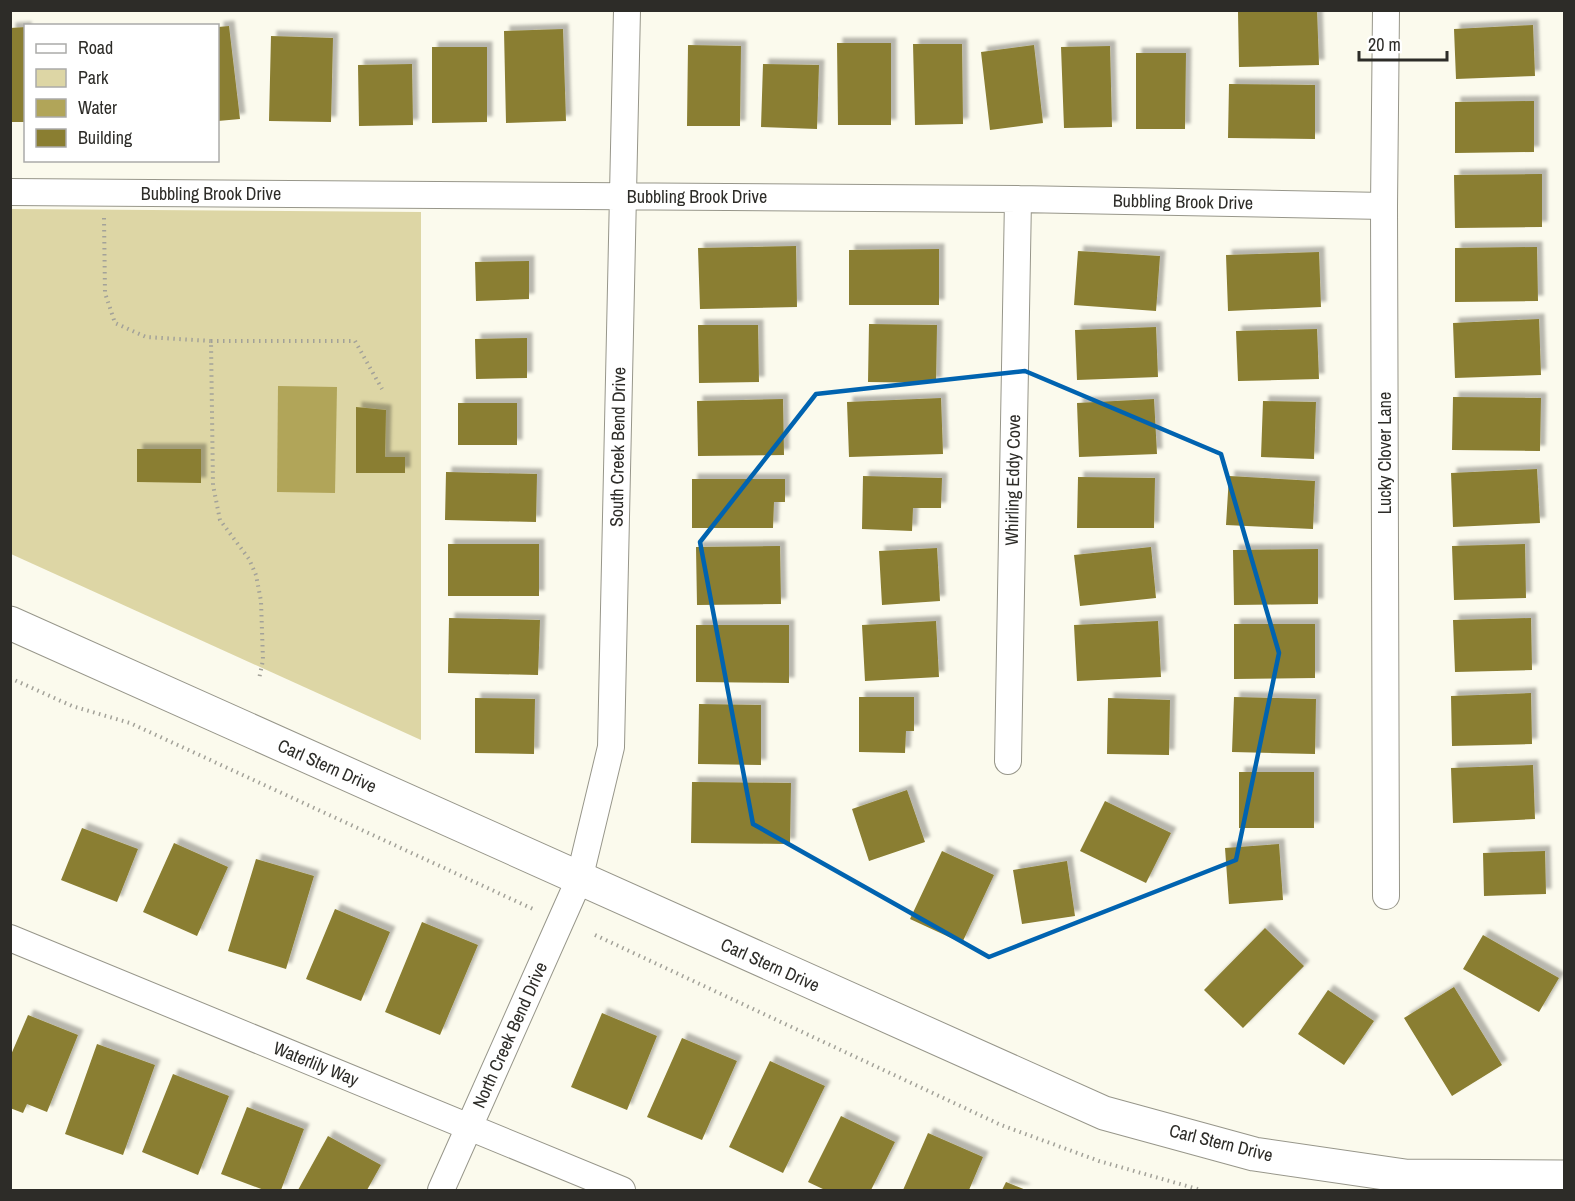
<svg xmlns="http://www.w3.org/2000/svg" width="1575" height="1201" viewBox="0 0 1575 1201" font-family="'Archivo Narrow',sans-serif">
  <defs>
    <filter id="shadow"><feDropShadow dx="5.5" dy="-5.5" stdDeviation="1.5" flood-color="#0004"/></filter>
  </defs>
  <rect width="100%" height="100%" fill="#fbfaed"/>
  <path fill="#ddd6a5" d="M11,209L421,212V740L11,554Z"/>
  <path fill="#b1a559" d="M278,386L337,387L335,493L277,492Z"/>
  <path fill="#8a7e31" filter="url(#shadow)" d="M1317,10L1319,65L1239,67L1238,12Z
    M1533,25L1535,76L1456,79L1454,29Z
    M229,26L240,119L218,121V27Z
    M26,27V122H10V28Z
    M563,29L566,121L506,123L504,31Z
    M271,36L333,38L331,122L269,121Z
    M837,43H891V125H838Z
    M913,44H962L963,124L915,125Z
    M688,45L741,46L740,126H687Z
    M1034,45L1043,123L990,130L981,52Z
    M1110,46L1112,127L1064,128L1061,47Z
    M432,47H487V122L432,123Z
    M1136,53H1186L1185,129H1136Z
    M412,64L413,125L359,126L358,65Z
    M763,64L819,65L817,129L761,127Z
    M1229,84L1315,85V139L1228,138Z
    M1534,101V152L1455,153V102Z
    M1542,174V227L1455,228L1454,175Z
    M796,246L797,307L700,309L698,248Z
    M1537,247L1538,301L1455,302V248Z
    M939,249V305H849V250Z
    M1078,251L1160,256L1156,311L1074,305Z
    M1319,252L1321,307L1228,311L1226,255Z
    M529,261V299L476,301L475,262Z
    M1539,319L1541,375L1455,378L1453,323Z
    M869,324L937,325L936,383L868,382Z
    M698,325H758L759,382L699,383Z
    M1156,327L1158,377L1077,380L1075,330Z
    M1317,329L1319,379L1238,381L1236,331Z
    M527,338V378L476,379L475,339Z
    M1453,397L1541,398L1540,451L1452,450Z
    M941,398L943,454L849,457L847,402Z
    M783,399L784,455L698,456L697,401Z
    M1154,399L1157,454L1079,457L1077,403Z
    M1263,401L1316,402L1314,459L1261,457Z
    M458,403H517V445H458Z
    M356,407L386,410L385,457H405V473H356Z
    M137,449H201V483L137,482Z
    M1537,469L1540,523L1453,527L1451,473Z
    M446,472L537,474L536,522L445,520Z
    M863,476L942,478L941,508H913L912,531L862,529Z
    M1229,476L1315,481L1313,529L1226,525Z
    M1078,477L1155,478L1154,528H1077Z
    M692,479H785V502H774L773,528H692Z
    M448,544H539V596H448Z
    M1525,544L1526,598L1454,600L1452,546Z
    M780,546L781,604L697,605L696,547Z
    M1151,547L1156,598L1080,606L1074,555Z
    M937,548L940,601L882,605L879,551Z
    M1318,549V604L1234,605L1233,550Z
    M449,618L540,620L538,675L448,673Z
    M1531,618L1532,670L1455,672L1453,620Z
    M936,621L939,677L865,681L862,625Z
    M1158,621L1161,677L1077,681L1074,625Z
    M1234,624H1315V678L1234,679Z
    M696,625H789V683L696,682Z
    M1531,693L1532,744L1452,746L1451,696Z
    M859,697H914V731H906L905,753L859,752Z
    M1234,697L1316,699L1315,754L1232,752Z
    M475,698L535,699L534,754L475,753Z
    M1108,698L1170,700L1169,755L1107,754Z
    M699,704L761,705V765L698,764Z
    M1533,765L1535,819L1453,823L1451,768Z
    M1239,772H1314V828H1239Z
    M692,782L791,783L790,844L691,843Z
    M907,790L925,842L869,861L852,809Z
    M1105,801L1171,833L1146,883L1080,851Z
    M82,828L138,849L117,902L61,880Z
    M174,843L228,867L197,936L143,912Z
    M1279,844L1283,900L1229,904L1225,848Z
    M942,851L994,875L962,943L910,919Z
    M1545,851L1546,894L1484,896L1483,853Z
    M256,859L314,876L286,969L228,951Z
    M1067,861L1075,916L1022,924L1013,870Z
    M335,909L390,932L361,1001L306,979Z
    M422,922L478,945L440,1035L385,1012Z
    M1265,928L1304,966L1243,1028L1204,990Z
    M1483,935L1559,978L1539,1012L1463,969Z
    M1454,987L1502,1065L1452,1096L1404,1018Z
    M1328,990L1374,1021L1344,1065L1298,1034Z
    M602,1013L657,1036L627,1110L571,1087Z
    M28,1015L78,1035L47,1112L27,1104L23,1113L10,1108V1057Z
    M682,1038L737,1061L702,1140L647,1117Z
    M97,1044L155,1065L123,1155L65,1134Z
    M770,1061L825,1086L783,1173L729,1147Z
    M173,1074L229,1096L198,1175L142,1152Z
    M247,1107L304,1129L281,1190H264L221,1174Z
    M841,1116L895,1142L871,1190H825L808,1182Z
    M928,1133L983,1157L969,1190H903Z
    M328,1136L381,1165L367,1190H298Z
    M1006,1182L1026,1190H1002Z"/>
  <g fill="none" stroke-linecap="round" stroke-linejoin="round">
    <g stroke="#97968a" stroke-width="28">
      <path id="street" d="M1386,10L1384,206L1386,896
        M10,192L1018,199L1384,206
        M1008,761L1018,199
        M10,938L622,1190
        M441,1190L579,880L611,747L627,10"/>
    </g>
    <g stroke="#97968a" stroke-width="35">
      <path id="secondary" d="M10,623L1104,1113L1254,1154L1405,1176L1564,1177"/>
    </g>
    <path stroke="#a3a299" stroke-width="4" stroke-dasharray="1.5 4.5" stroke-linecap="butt" d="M104,218L105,293L115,323L146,337L211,341L213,485L220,520L249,559L256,575L261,601L263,660L259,679
      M211,341H355L382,389
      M10,678L72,706L130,723L533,909
      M595,935L1001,1125L1099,1161L1201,1190"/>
    <use href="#street" stroke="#fff" stroke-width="26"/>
    <use href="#secondary" stroke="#fff" stroke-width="33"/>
  </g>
  <path fill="none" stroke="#0063b0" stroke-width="4.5" stroke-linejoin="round" d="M1025,371L1221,454L1279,653L1236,860L989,957L753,824L700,542L816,394Z"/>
  <g text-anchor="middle" stroke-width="4.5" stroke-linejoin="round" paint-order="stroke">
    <g font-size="18" fill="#2d2c28" stroke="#fff">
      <text x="211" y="200">Bubbling Brook Drive</text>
      <text x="697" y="203">Bubbling Brook Drive</text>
      <text transform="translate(1183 202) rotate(1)" y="6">Bubbling Brook Drive</text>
      <text transform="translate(618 447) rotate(-89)" y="6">South Creek Bend Drive</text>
      <text transform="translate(1385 453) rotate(-90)" y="6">Lucky Clover Lane</text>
      <text transform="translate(1013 480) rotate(-89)" y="6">Whirling Eddy Cove</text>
      <text transform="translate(327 766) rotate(24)" y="6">Carl Stern Drive</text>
      <text transform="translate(770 965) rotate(24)" y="6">Carl Stern Drive</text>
      <text transform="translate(510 1035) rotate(-66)" y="6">North Creek Bend Drive</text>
      <text transform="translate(316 1064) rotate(22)" y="6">Waterlily Way</text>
      <text transform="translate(1221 1143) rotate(14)" y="6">Carl Stern Drive</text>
    </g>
  </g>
  <rect width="1575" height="1201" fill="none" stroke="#2d2c28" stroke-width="24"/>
  <rect x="24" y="24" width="195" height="138" fill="#ffffff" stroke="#ababa9" stroke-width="1.5"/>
  <rect x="36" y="44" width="30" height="9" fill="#ffffff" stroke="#ababa9" stroke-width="1.5"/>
  <text x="78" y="54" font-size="18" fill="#2d2c28">Road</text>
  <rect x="36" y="69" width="30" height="18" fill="#ddd6a5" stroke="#ababa9" stroke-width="1.5"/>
  <text x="78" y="84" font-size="18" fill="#2d2c28">Park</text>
  <rect x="36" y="99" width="30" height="18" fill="#b1a559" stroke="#ababa9" stroke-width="1.5"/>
  <text x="78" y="114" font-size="18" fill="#2d2c28">Water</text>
  <rect x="36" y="129" width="30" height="18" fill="#8a7e31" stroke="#ababa9" stroke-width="1.5"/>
  <text x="78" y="144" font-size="18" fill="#2d2c28">Building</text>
  <path d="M1359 51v9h88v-9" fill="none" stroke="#2d2c28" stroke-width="3"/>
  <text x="1368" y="51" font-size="18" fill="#2d2c28" stroke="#ffffff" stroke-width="4.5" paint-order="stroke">20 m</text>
</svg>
